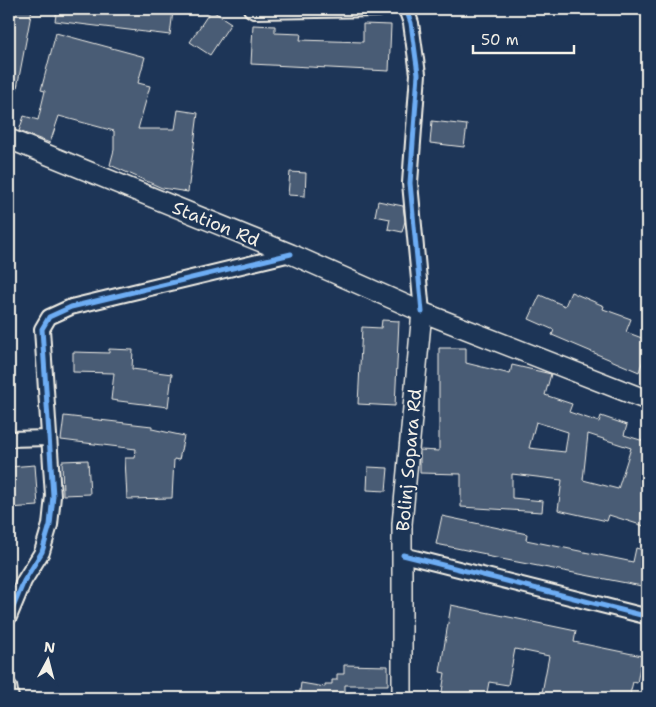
<svg xmlns="http://www.w3.org/2000/svg" width="656" height="707" viewBox="0 0 656 707" font-family="'Shantell Sans',sans-serif">
  <rect width="100%" height="100%" fill="#1d3557"/>
  <filter id="ink" filterUnits="userSpaceOnUse"><feTurbulence type="fractalNoise" baseFrequency=".02" numOctaves="2"/><feDisplacementMap in="SourceGraphic" scale="10" xChannelSelector="R" yChannelSelector="G"/><feConvolveMatrix kernelMatrix="1 2 1 2 8 2 1 2 1" color-interpolation-filters="sRGB"/></filter>
  <g filter="url(#ink)">
    <path fill="#485b74" stroke="#f4f1e8" fill-rule="evenodd" d="M9,9H32L14,104H9Z
      M57,9H153L173,11L170,35L55,21Z
      M211,10L231,23L210,55L190,42Z
      M363,24L391,25L389,71L251,64L253,25L275,26V33L301,34L300,40L363,42Z
      M56,33L145,57L138,83L150,86L138,129H175L178,110L198,113L188,192L162,188L110,165L114,150V131L59,116L50,143L19,131L24,116L38,120L45,91L41,90Z
      M432,121L467,125L464,147L430,143Z
      M290,172L306,173L305,196L288,195Z
      M378,201L403,206L405,221L402,232L388,229L390,219L375,216Z
      M571,292L604,306L603,309L631,319L626,332L647,340V348L639,372L552,335L554,330L529,319L540,295L565,306Z
      M382,320L399,321L395,406L358,404L362,327L381,328Z
      M439,348H466V363L510,374L512,365L551,374L545,395L572,404L569,412L599,422L601,416L627,425L624,435L647,442V527L609,515L607,521L558,510L562,480L512,474V498L543,501L542,512L461,507V474L420,473V450L439,451ZM536,422L568,432L565,452L529,448ZM588,434L631,448L618,489L583,480Z
      M109,349L133,350L132,369L172,374L168,407L111,400L114,373L73,372V352L109,353Z
      M64,416L152,426V429L184,436L179,460L174,459L172,498L127,499L125,458H135L136,449L61,440Z
      M88,460L90,494L63,495L62,461Z
      M35,465L38,506L9,508V467Z
      M368,467L388,468L386,491L367,490Z
      M442,516L527,534L526,540L633,562L636,548L647,551V587L486,556V554L436,544Z
      M451,605L576,631L574,642L642,656L637,683L633,682L629,698H541L549,656L515,649L508,685L489,682L486,698H441L445,673L440,672Z
      M344,665L388,666V685H345V698H299L301,683L325,687V684H332V680H337V674H344Z"/>
    <g fill="none" stroke-linecap="round" stroke-linejoin="round">
      <g stroke="#f4f1e8" stroke-width="18">
        <path id="street" d="M251,9L254,11L379,9
          M406,9L411,23L418,74L410,183L422,312
          M9,439L49,438
          M403,555L645,616
          M9,617L24,581L42,552L50,525L53,496L42,329L49,317L71,307L291,254
          M9,686L11,698"/>
      </g>
      <g stroke="#f4f1e8" stroke-width="22">
        <path id="secondary" d="M9,139L291,254L422,312L647,400
          M402,698V524L422,312"/>
      </g>
      <use href="#street" stroke="#1d3557" stroke-width="14"/>
      <use href="#secondary" stroke="#1d3557" stroke-width="19"/>
      <g stroke="#1d3557" stroke-width="8">
        <path id="cycleway" d="M406,9L411,23L418,74L410,183L422,312
          M403,555L645,616
          M9,617L24,581L42,552L50,525L53,496L42,329L49,317L71,307L291,254"/>
      </g>
      <use href="#cycleway" stroke="#6dadf4" stroke-width="5"/>
    </g>
  </g>
  <g text-anchor="middle" stroke-width="4" stroke-linejoin="round" paint-order="stroke">
    <g font-size="18" fill="#f4f1e8" stroke="#1d3557">
      <text transform="translate(216 224) rotate(22)" y="6">Station Rd</text>
      <text transform="translate(409 460) rotate(-85)" y="6">Bolinj Sopara Rd</text>
    </g>
  </g>
  <rect width="656" height="707" fill="none" stroke="#1d3557" stroke-width="30"/>
  <rect x="15" y="15" width="626" height="677" fill="none" stroke="#f4f1e8" stroke-width="2" filter="url(#ink)"/>
  <g transform="translate(48 660) rotate(7)" stroke="#1d3557" stroke-width="4" paint-order="stroke">
  <path d="M0-4L9 19L0 12L-9 19Z" fill="#f4f1e8"/>
  <text y="-8" font-size="14" font-weight="bold" text-anchor="middle" fill="#f4f1e8">N</text>
  </g>
  <path d="M473 45v8h101v-8" fill="none" stroke="#f4f1e8" stroke-width="2.5"/>
  <text x="481" y="45" font-size="15" fill="#f4f1e8" stroke="#1d3557" stroke-width="4" paint-order="stroke">50 m</text>
</svg>
